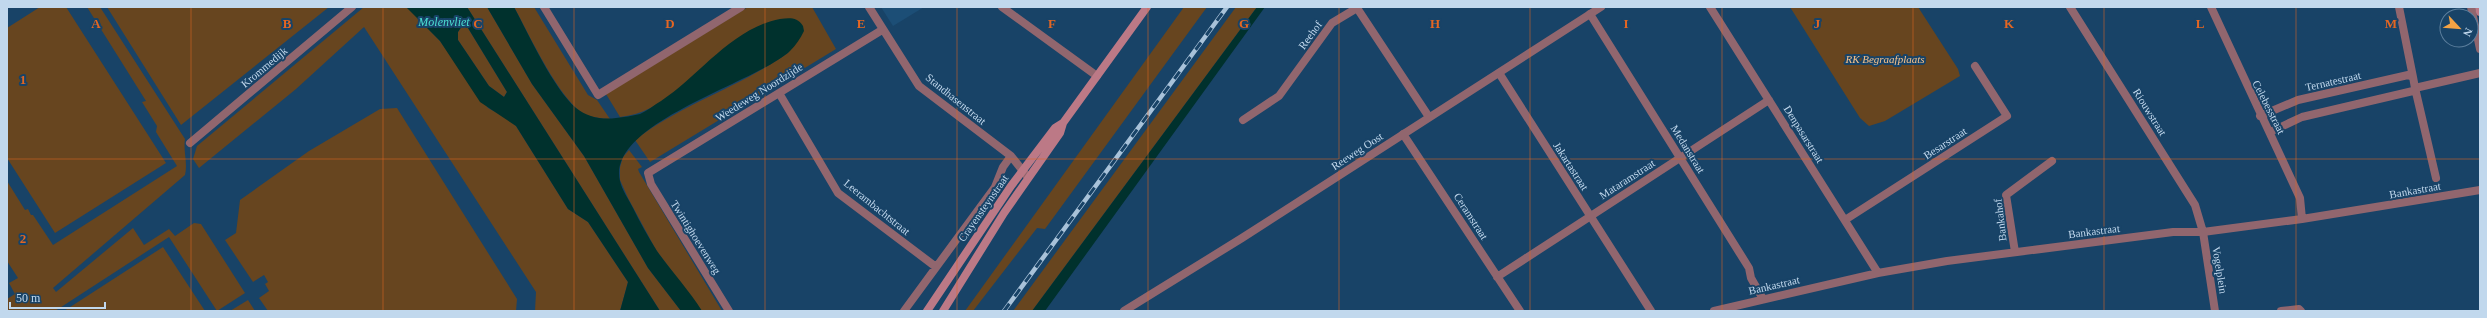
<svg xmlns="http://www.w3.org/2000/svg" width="2487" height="318" viewBox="0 0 2487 318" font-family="Georgia,serif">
  <rect width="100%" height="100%" fill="#184367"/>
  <path fill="#1c4e76" d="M881,7H924L893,26Z"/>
  <path fill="#67451f" d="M40,7H66L166,163L55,233L7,158V28Z
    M87,7H100L185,139C183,151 188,163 185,175L53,288L56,292L133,228L144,245L169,229L175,236L194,223L201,224L245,293L217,311L169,237L55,311H7V299L15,294L9,283L18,278L7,261V181L25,210L28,209L31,215H33L53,245L177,166L156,132L157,126L142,102L146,101Z
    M107,7H329L181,125Z
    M364,7H406L411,11L440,41L488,108L505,117L516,126L568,209L588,222L628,282L620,311H535L536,292L364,27L296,89L199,168L193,159L197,146Z
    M467,7H487L532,84L584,156L648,268L681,311H660Z
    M514,7H534L588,95L597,100L610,119C602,118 594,118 586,115C560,102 529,34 514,7Z
    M748,7H812L836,49L650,162L635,140C683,103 741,87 789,52L759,26C747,33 734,41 723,50C692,75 663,113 620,117L606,94Z
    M1184,7H1207L1045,229L1037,228L973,311H965Z
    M1236,7H1257L1032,311H1013Z
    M1790,7H1918L1958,69L1960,76L1885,121L1869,126L1860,118Z
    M462,26L468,28L507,92L504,97L489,86L458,40V32Z
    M397,108L517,299L516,311H268L259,298L269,291L265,284L268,282L264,275L253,282L225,240L236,233L240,200L309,151L380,109Z
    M629,150L642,167L638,169L639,172L722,311H702L656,250L628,198L620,180V167L623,157Z
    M163,247L205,311H64Z
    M248,300L255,311H230Z"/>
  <path fill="#00312d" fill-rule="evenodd" d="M406,7H467L660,311H620L628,282L588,222L568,209L516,126L480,102L440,41ZM462,26L468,28L507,92L504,97L489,86L458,40V32Z
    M487,7H514C529,35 553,88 576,108C587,117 602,120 616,118C624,117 632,116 640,114C647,111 654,105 661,101C699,76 732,28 780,19C790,18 797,17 803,26L804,31C800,39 796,45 790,51C756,83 606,123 620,181C622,190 629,200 633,208C640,222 648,237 657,251C671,271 689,290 702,311H681L648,268L584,156L532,84Z
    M1257,7H1265L1045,311H1032Z"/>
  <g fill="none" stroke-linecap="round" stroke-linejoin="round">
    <path stroke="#91666e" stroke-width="8" d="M2415,88L2480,73"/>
    <path stroke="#91666e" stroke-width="8" d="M544,7L598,95L741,7
      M869,7L919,86L1011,156L1027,176
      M1002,7L1097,76
      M1710,7L1878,273
      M2070,7L2195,205L2203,232L2215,311
      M2211,7L2300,198L2302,219
      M2399,7L2413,77
      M2471,7L2480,49
      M1590,14L1749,268L1751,278L1763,299
      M1499,73L1651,311
      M2415,88L2436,178
      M779,93L838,193L936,267
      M2260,116L2298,100L2408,75L2413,77L2415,88L2413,91L2302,117L2270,132
      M1243,120L1279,96L1332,23L1357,8L1429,117
      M1403,134L1520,311
      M190,143L352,7
      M1845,220L2007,116L1975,66
      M2015,252L2006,195L2052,161
      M1497,277L1769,100
      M729,311L651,184L648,173L882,30
      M904,311L995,187L1003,167L1011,156
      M1714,311L1878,273L1947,261L2173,232H2203L2302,219L2480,190
      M2281,311L2299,309L2301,311"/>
    <path stroke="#91666e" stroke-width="8" d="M1124,311L1242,238L1601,7"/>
    <path stroke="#bc7986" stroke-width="8" d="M2479,7L2480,12
      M927,311L1011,186L1055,128L1063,123
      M943,311L1004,213L1060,133L1063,123L1147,7"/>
    <g stroke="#a8c2d9" stroke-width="4.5">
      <path id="rail" d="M1004,311L1227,7"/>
    </g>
    <use href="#rail" stroke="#184367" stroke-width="3" stroke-dasharray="9" stroke-linecap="butt"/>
  </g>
  <path fill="none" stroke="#e46622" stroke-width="1" stroke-opacity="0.55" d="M191,7V311M383,7V311M574,7V311M765,7V311M957,7V311M1148,7V311M1339,7V311M1530,7V311M1722,7V311M1913,7V311M2104,7V311M2296,7V311M7,159H2480"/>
  <g text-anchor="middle" stroke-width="4" stroke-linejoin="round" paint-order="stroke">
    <g font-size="11" fill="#c1d8ed" stroke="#184367">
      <text transform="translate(1310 35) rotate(-54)" y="4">Reehof</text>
      <text transform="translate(264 67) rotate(-40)" y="4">Krommedijk</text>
      <text transform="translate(2333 81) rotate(-13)" y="4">Ternatestraat</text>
      <text transform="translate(759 92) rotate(-32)" y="4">Weedeweg Noordzijde</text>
      <text transform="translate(956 99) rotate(39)" y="4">Standhasenstraat</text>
      <text transform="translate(2269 107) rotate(63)" y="4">Celebesstraat</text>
      <text transform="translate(2150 112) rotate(58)" y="4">Riouwstraat</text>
      <text transform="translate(1804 134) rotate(58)" y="4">Denpasarstraat</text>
      <text transform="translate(1945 143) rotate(-33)" y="4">Besarstraat</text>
      <text transform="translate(1688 149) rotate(58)" y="4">Medanstraat</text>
      <text transform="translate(1357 151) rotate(-33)" y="4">Reeweg Oost</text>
      <text transform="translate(1571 166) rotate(57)" y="4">Jakartastraat</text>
      <text transform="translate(1627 179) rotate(-33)" y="4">Mataramstraat</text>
      <text transform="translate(2415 190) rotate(-10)" y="4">Bankastraat</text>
      <text transform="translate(877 207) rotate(39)" y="4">Leerambachtstraat</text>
      <text transform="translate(983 208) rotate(-55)" y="4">Crayensteynstraat</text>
      <text transform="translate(1471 216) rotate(57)" y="4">Ceramstraat</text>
      <text transform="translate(2000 220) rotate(-97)" y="4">Bankahof</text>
      <text transform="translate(2094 231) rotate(-7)" y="4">Bankastraat</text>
      <text transform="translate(696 237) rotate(58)" y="4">Twintighoevenweg</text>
      <text transform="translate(2220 270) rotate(81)" y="4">Vogelplein</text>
      <text transform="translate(1774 285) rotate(-13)" y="4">Bankastraat</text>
    </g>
    <g font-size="11" font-style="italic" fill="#f8c38c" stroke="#184367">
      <text x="1885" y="63">RK Begraafplaats</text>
    </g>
    <g font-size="12" font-style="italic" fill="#4cdfd3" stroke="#184367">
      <text x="444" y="26">Molenvliet</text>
    </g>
  </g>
  <g font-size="13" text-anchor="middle" font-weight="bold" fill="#e46622" stroke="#184367" stroke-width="4" stroke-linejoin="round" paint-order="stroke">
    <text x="96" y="28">A</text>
    <text x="287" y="28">B</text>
    <text x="478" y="28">C</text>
    <text x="670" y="28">D</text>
    <text x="861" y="28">E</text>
    <text x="1052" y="28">F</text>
    <text x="1244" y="28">G</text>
    <text x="1435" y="28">H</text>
    <text x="1626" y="28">I</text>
    <text x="1817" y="28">J</text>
    <text x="2009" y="28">K</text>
    <text x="2200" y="28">L</text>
    <text x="2391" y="28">M</text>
    <text x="23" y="84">1</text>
    <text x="23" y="243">2</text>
  </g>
  <rect width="2487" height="318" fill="none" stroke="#c1d8ed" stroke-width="16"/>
  <g transform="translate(2459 28) rotate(116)"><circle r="19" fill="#184367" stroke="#5c7f9d"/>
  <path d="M0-3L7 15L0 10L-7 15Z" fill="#f4a344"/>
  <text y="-6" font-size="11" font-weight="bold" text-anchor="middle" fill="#c1d8ed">N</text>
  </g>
  <path d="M10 302v6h95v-6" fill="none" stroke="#c1d8ed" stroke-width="2"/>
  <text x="16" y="302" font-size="12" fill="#c1d8ed" stroke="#184367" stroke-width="3" paint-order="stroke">50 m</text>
</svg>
